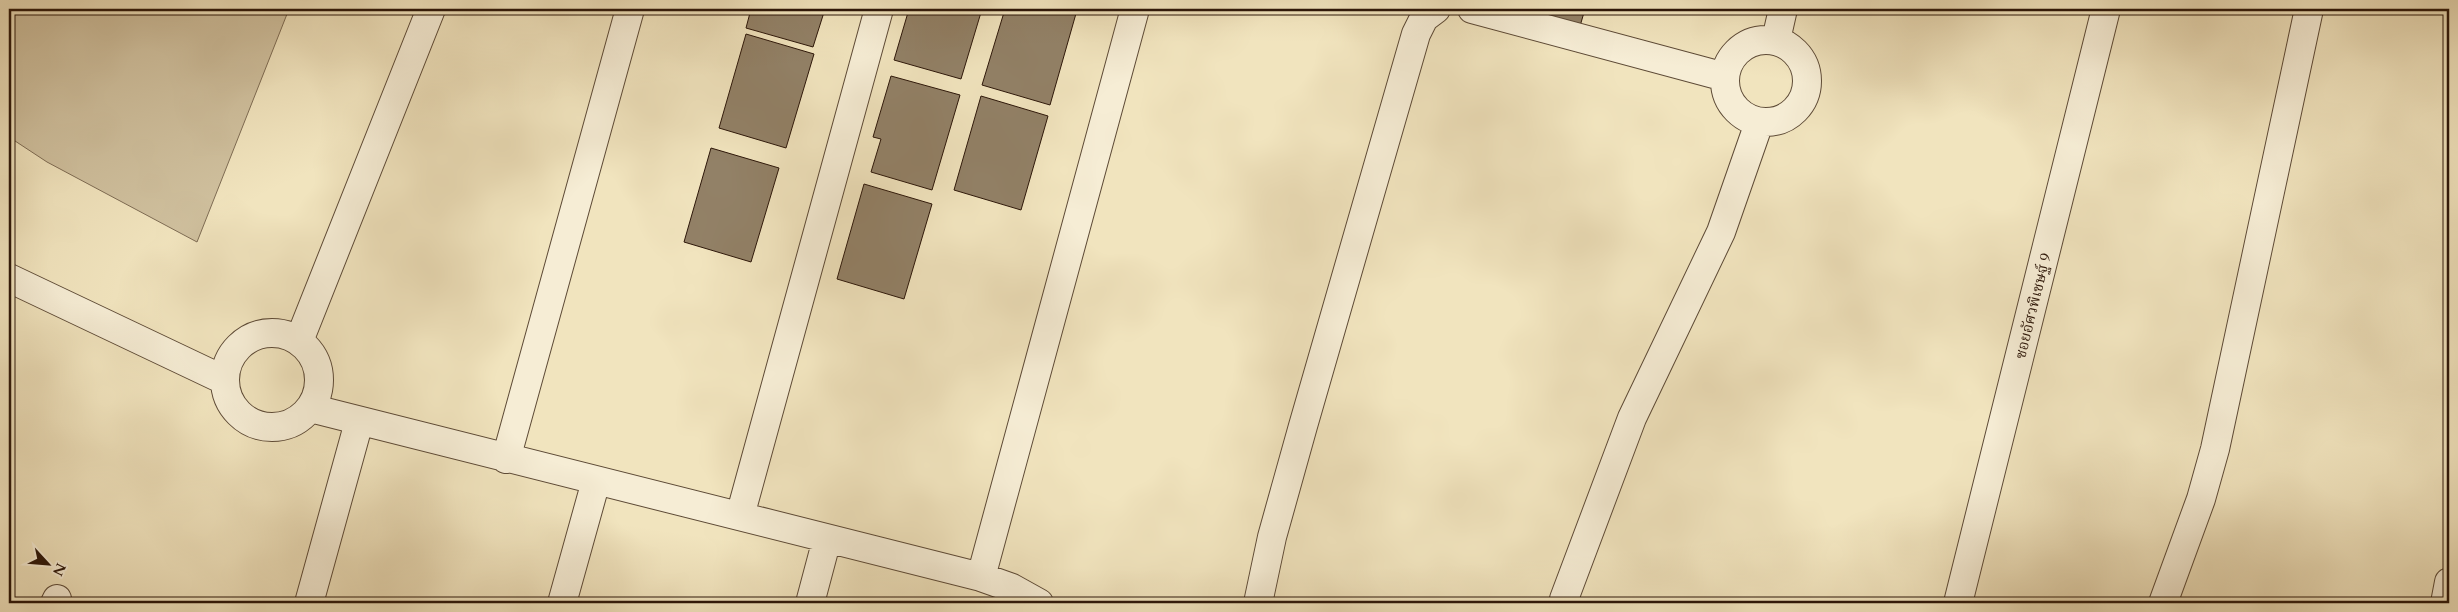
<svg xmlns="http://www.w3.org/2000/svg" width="2458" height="612" viewBox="0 0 2458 612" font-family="Cardo,'Noto Serif Thai',serif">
  <rect width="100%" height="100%" fill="#f1e4be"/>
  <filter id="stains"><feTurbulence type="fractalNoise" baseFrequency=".004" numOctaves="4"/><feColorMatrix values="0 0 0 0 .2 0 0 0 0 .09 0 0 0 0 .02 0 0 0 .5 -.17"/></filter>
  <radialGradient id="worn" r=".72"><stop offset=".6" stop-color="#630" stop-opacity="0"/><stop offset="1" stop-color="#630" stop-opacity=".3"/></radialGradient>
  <path fill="#d0c19f" stroke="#7e6c54" d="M9,9H289L197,242L47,162L9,137Z"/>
  <path fill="#928167" stroke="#2c1609" d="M751,9H825L813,47L746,28Z
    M909,9H982L961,79L894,60Z
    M1005,9L1077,10L1050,105L982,85Z
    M1512,9H1585L1578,33Z
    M746,34L814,54L786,148L719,128Z
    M891,76L960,95L932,190L871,172L881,139L873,137Z
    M981,96L1048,116L1021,210L954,190Z
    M711,148L779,168L751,262L684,242Z
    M864,184L932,204L904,299L837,279Z"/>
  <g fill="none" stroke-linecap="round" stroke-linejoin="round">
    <g stroke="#5d4a36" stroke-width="30">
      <path id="minor" d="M1472,9L1725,77
        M1725 81a41 41 0 1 1 82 0a41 41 0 1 1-82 0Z
        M1776,40L1783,9
        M9,278L224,380
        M225 380a47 47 0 1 1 94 0a47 47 0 1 1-94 0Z
        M299,341L431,9
        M310,408L981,577L1012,588L1039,603
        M506,459L630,9
        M740,516L879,9
        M981,577L1135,9
        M1564,599L1632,418L1721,232L1759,123
        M55,603L57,599
        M309,603L359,422
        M562,603L596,481
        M810,603L827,539
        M1258,603L1272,537L1303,426L1416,34L1424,18L1436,9
        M1958,603L2106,9
        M2163,603L2201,499L2215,449L2309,9
        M2445,603L2449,582"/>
    </g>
    <use href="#minor" stroke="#f6edd5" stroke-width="28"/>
  </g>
  <g text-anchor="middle" stroke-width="4.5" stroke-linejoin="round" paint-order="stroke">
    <g font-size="15" fill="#2c1609" stroke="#f6edd5">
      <text transform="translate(2033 306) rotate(-76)" y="5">ซอยอัศวพิเชษฐ์ 9</text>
    </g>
  </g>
  <rect width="2458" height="612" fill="none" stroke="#f1e4be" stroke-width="30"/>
  <rect x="10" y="10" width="2438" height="592" fill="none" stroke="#2c1609" stroke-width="2.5"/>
  <rect x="15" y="15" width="2428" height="582" fill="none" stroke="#2c1609"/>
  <g transform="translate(48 564) rotate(116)" stroke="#f6edd5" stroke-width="4" paint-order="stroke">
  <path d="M0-4L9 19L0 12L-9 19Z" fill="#2c1609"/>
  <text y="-8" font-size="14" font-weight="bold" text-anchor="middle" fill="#2c1609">N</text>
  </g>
  <rect width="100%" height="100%" filter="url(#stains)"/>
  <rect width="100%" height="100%" fill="url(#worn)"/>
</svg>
